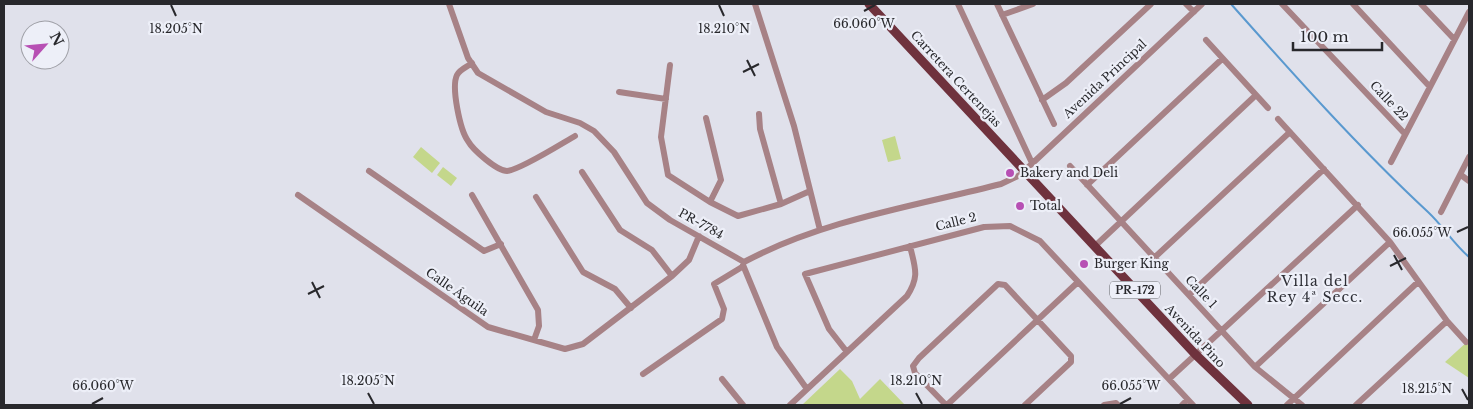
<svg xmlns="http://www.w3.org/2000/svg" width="1473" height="409" viewBox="0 0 1473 409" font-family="'Libre Baskerville',serif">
  <rect width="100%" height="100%" fill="#e0e1eb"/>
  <path fill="#c4d78b" d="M895,136L901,159L888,162L882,140Z
    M421,147L440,163L432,173L413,157Z
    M443,167L457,178L451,186L437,175Z
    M1469,340V378L1445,362Z
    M840,369L852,381L860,399L880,379L905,405H802Z"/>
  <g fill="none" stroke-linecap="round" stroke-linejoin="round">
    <path stroke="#5a99cf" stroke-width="2" d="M1231,4C1294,75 1358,147 1428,212C1443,226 1453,243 1469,257"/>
    <path stroke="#a78286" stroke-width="6" d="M449,4L468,58L478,73L546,112L580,123L594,131L614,152L647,203L670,220L744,262C823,220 915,206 1001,184L1020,175L1202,4
      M755,4L794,126L820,230
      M958,4L1032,163
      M997,4L1054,124
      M1186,4L1194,12
      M1282,4L1405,134
      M1353,4L1430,87
      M1421,4L1454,39
      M1002,15L1033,4
      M1206,40L1268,108
      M472,63C467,67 460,69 457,75C451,87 460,130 468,141C473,150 497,171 507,171C520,170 561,144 575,136
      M670,65L661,137L668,175L710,202L738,216L781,204L810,191
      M619,92L666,99
      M1042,100L1066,83L1151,4
      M759,114L760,129L781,204
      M706,118L721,180L710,202
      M1278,119L1390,242L1447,321L1466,342
      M1391,162L1469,12
      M1070,166L1255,367L1302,405
      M369,171L484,251L501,244
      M582,172L620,230L652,250L672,276
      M1461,175L1469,181
      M1087,185L1222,59
      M298,195L488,327L565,349L583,344L672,276L689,260L699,236
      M472,195L538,310L539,326L534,340
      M536,197L583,272L615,289L631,308
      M1441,212L1469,157
      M1095,246L1256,95
      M1154,258L1290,132
      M743,265L777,347L807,389
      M1189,295L1324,169
      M847,352L829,329L805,274L984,227L1010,226L1040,241L1193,405
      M1255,367L1390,242
      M643,374L722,319L724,309L714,284L742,267
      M722,379L743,405
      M1169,379L1358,205
      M790,405L907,296C920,276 915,268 910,246
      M946,405L915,373L913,366L919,358L998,284L1005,285L1071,356V362L1025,405
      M947,405L1078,282
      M1104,405L1116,403L1118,405
      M1182,405L1187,400
      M1287,405L1418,282
      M1356,405L1447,321"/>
    <path stroke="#6f323d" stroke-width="9" d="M869,4L1195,354L1248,405"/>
  </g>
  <path fill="none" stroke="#28282c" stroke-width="2" d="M171,5L176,16M719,5L724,16M864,11L875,5M747,60L755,76M743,72L759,64M1457,232L1468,227M1394,255L1402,270M1390,266L1406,258M312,282L320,298M308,294L324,286M1462,389L1468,400M368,393L374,404M916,393L922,404M92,404L103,398M1120,404L1131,398"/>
  <g fill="#b750b4" stroke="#edeff8" stroke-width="2">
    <circle cx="1010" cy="173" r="5"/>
    <circle cx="1020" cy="206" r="5"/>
    <circle cx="1084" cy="264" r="5"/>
  </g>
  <g text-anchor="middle" stroke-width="4.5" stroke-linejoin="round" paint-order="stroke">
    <rect fill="#edeff8" stroke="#636469" stroke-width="1" x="1110" y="281.5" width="50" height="17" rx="4"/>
    <g font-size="11" font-weight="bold" fill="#28282c">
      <text x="1135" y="294">PR-172</text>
    </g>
    <g font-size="12" fill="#28282c" stroke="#edeff8">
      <text transform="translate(956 79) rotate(47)" y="4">Carretera Certenejas</text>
      <text transform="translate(1105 79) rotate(-43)" y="4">Avenida Principal</text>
      <text transform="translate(1389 101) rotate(47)" y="4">Calle 22</text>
      <text transform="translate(956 222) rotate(-14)" y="4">Calle 2</text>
      <text transform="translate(701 224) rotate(29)" y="4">PR-7784</text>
      <text transform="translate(457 292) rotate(35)" y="4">Calle Águila</text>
      <text transform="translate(1201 292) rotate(47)" y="4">Calle 1</text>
      <text transform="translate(1195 336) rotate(47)" y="4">Avenida Pino</text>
    </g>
    <g font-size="12" fill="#28282c" stroke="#edeff8" text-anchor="start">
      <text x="1020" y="177">Bakery and Deli</text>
      <text x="1030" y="210">Total</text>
      <text x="1094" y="268">Burger King</text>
    </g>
    <g font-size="14" letter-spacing="1" fill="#2e2f36" stroke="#edeff8">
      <text x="1315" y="286">Villa del<tspan x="1315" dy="16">Rey 4ª Secc.</tspan></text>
    </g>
  </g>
  <g font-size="12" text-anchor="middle" fill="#28282c" stroke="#edeff8" stroke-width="4.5" stroke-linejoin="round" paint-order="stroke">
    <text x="864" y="28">66.060°W</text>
    <text x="176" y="33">18.205°N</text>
    <text x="724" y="33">18.210°N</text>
    <text x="1422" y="237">66.055°W</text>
    <text x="368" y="385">18.205°N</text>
    <text x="916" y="385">18.210°N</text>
    <text x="103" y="390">66.060°W</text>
    <text x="1131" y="390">66.055°W</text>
    <text x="1427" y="393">18.215°N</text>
  </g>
  <rect width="1473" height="409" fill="none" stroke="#28282c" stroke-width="10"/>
  <g transform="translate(45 45) rotate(63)"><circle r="24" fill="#edeff8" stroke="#9e9fa6"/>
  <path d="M0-4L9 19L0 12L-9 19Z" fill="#b750b4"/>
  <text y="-8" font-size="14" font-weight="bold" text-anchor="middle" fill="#28282c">N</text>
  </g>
  <path d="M1293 42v8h89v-8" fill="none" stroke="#28282c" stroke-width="2.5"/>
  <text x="1300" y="42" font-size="15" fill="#28282c" stroke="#edeff8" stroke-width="4" paint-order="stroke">100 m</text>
</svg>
